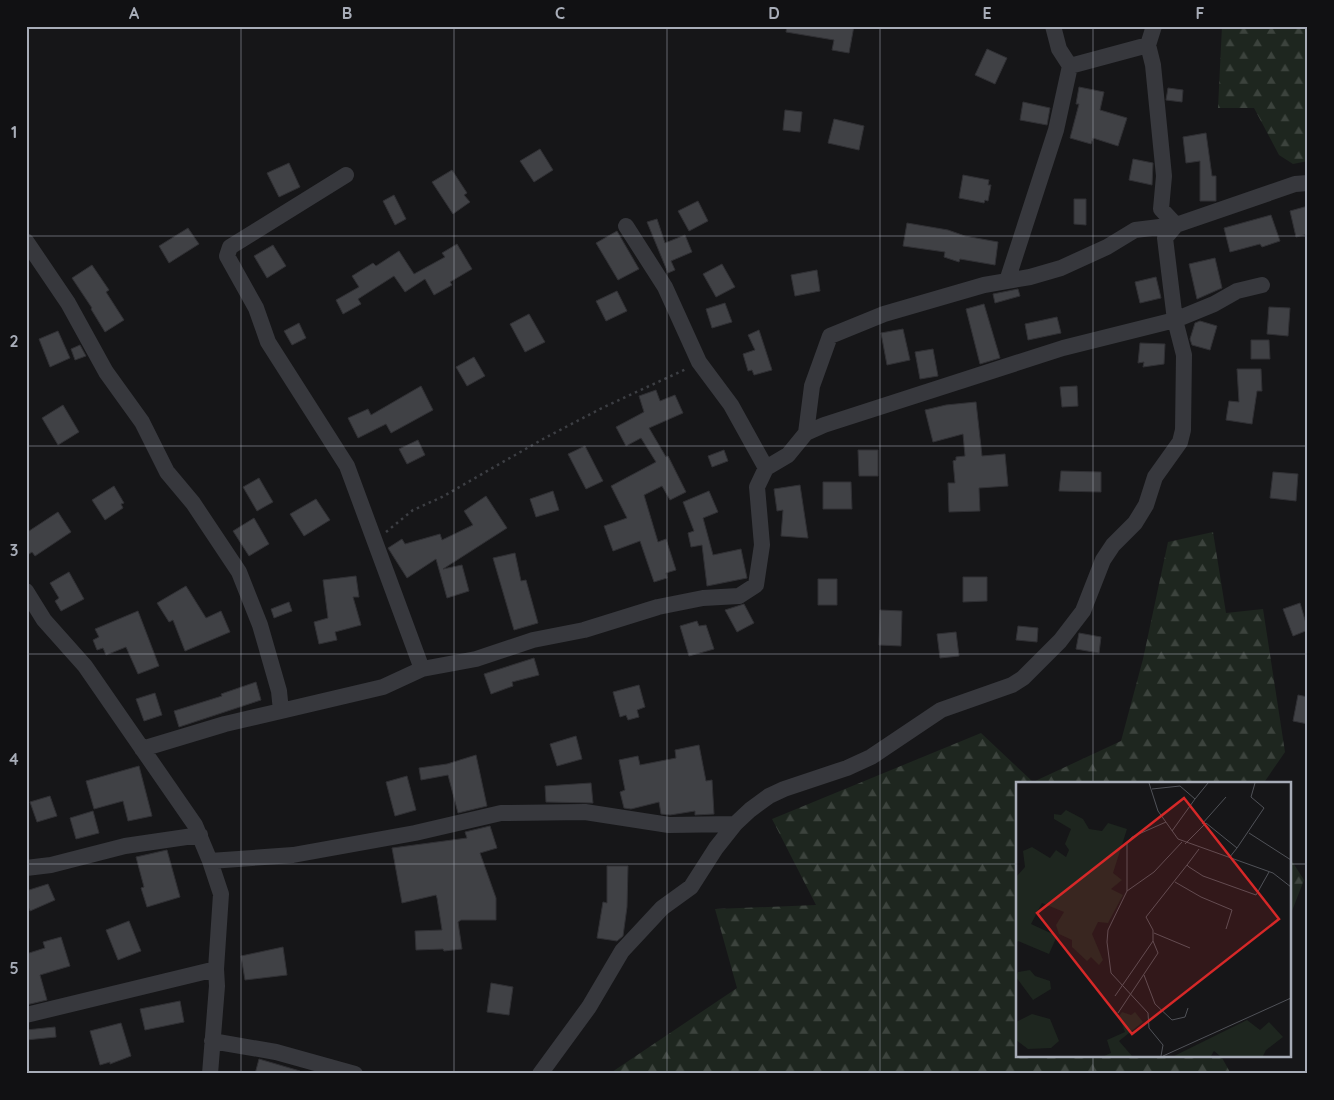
<svg xmlns="http://www.w3.org/2000/svg" width="1334" height="1100" viewBox="0 0 1334 1100" font-family="Quicksand,sans-serif">
  <defs>
    <pattern id="forest-firs" width="22" height="20" patternUnits="userSpaceOnUse" patternTransform="scale(1.25)"><rect width="22" height="20" fill="#1e261f"/><path d="M5 1l3.5 6h-7zM16 11l3.5 6h-7z" fill="#3c433d"/></pattern>
  </defs>
  <rect width="100%" height="100%" fill="#161618"/>
  <path fill="url(#forest-firs)" d="M1222,26H1308V161L1293,164L1279,155L1254,108H1218Z
    M1213,532L1226,613L1263,609L1285,752L1263,784H1018V1056H1221L1231,1074H609L737,988L715,909L816,905L772,819L981,733L1033,782L1121,741L1143,659L1168,542Z
    M1290,858L1304,880L1290,916Z"/>
  <path fill="#404145" stroke="#303034" d="M787,26H854L849,53L832,50L834,40L786,32Z
    M987,49L1007,58L995,84L975,75Z
    M1079,87L1104,92L1100,110L1127,118L1118,146L1093,138L1091,144L1070,138L1079,104H1076Z
    M1168,88L1183,90L1182,102L1166,100Z
    M1023,102L1050,108L1047,125L1020,120Z
    M785,110L802,112L800,132L783,130Z
    M834,119L864,126L859,150L828,143Z
    M1206,133L1212,176H1216V201H1200V161L1186,163L1183,137Z
    M540,149L553,170L534,182L520,161Z
    M1133,159L1153,163L1152,185L1129,180Z
    M289,163L300,187L279,197L267,173Z
    M452,170L467,193L464,195L470,202L453,214L432,182Z
    M963,175L989,180L988,185H991L988,201L985,200L984,203L959,198Z
    M394,195L406,219L395,225L383,201Z
    M1074,199H1086V225L1074,224Z
    M698,201L708,221L689,231L678,211Z
    M1308,206V234L1296,237L1290,211Z
    M1271,215L1280,241L1262,247L1260,244L1230,252L1224,228Z
    M657,219L665,243L685,235L692,252L671,261L675,270L668,273L647,222Z
    M907,223L948,230L965,236L998,242L995,265L960,259L959,262L944,257L945,252L903,246Z
    M188,228L199,244L169,263L159,246Z
    M617,231L639,269L618,280L596,243Z
    M457,244L472,269L450,282L452,285L434,295L425,279L405,292L394,276L358,299L361,304L343,314L336,300L359,287L352,276L373,263L376,266L399,251L414,274L445,257L442,253Z
    M273,245L286,266L267,278L254,256Z
    M1215,258L1222,288L1197,299L1189,264Z
    M722,264L735,287L716,297L703,274Z
    M92,265L109,290L106,292L124,320L105,332L91,309L92,308L72,278Z
    M817,270L820,291L795,296L791,275Z
    M1156,277L1161,298L1140,303L1135,282Z
    M1018,289L1020,296L995,303L993,294Z
    M617,291L627,311L606,321L596,301Z
    M725,303L732,322L712,328L706,309Z
    M984,304L1000,358L980,364L966,309Z
    M1269,307L1290,308L1288,336L1267,334Z
    M529,314L545,342L525,352L510,324Z
    M1057,317L1061,333L1028,340L1025,324Z
    M1200,321L1217,326L1210,350L1192,345L1190,339L1195,323Z
    M299,323L306,338L292,345L284,331Z
    M903,329L910,360L887,365L881,333Z
    M759,330L772,370L754,375L752,370L748,371L743,354L755,350L748,335Z
    M58,331L70,358L50,367L39,339Z
    M1251,340H1269L1270,359H1251Z
    M1140,343L1165,344L1164,364L1143,367L1144,362L1138,363Z
    M80,345L86,356L75,360L71,349Z
    M933,349L938,376L920,379L915,352Z
    M474,357L485,376L467,386L456,367Z
    M1237,369H1261L1262,391H1257L1252,424L1226,420L1229,401L1239,402Z
    M421,386L433,410L391,433L386,424L358,438L348,418L368,409L371,415Z
    M1077,386L1078,406L1062,407L1060,387Z
    M656,390L660,401L675,395L683,413L649,428L666,457L668,456L686,492L670,500L662,486L644,495L658,542L666,539L676,570L666,573L667,578L654,582L640,541L613,551L604,526L627,518L611,486L656,462L641,438L626,446L616,427L644,412L639,396Z
    M976,402L982,456L1005,454L1008,486L979,488L980,511L949,512L948,483H955L953,461L956,460V457L965,456L963,434L933,442L925,410L946,405Z
    M63,405L79,432L58,445L42,418Z
    M418,440L425,455L407,464L399,449Z
    M585,446L603,481L586,489L568,454Z
    M724,450L728,461L712,467L708,456Z
    M858,450H878V476H859Z
    M1061,471L1101,472V492L1059,491Z
    M1273,472L1298,474L1296,501L1270,498Z
    M259,478L273,502L257,511L243,487Z
    M823,482H851L852,509H823Z
    M800,485L808,538L781,536L783,510L777,511L774,489Z
    M114,486L124,503L121,504L123,508L105,520L92,500Z
    M553,491L559,510L536,517L530,499Z
    M709,491L718,512L703,518L713,555L741,549L747,578L707,586L702,545L691,547L688,533L694,531L683,502Z
    M486,496L507,528L443,569L462,565L469,591L447,598L436,559L407,578L388,548L402,539L405,544L440,534L442,540L473,525L464,511Z
    M316,499L330,520L304,536L290,514Z
    M58,512L71,532L35,556L32,552L26,556V533Z
    M254,518L269,544L249,556L233,531Z
    M515,553L521,581L526,580L538,623L514,630L493,558Z
    M69,572L84,599L61,611L55,601L59,598L50,583Z
    M356,576L359,597H353L361,625L335,632L337,640L319,644L314,622L328,618L323,580Z
    M963,577H987V601L963,602Z
    M818,579H837V605H818Z
    M186,586L206,618L221,611L230,632L185,651L173,620L169,622L157,603Z
    M289,602L292,611L274,618L271,609Z
    M1300,603L1308,630L1293,636L1283,609Z
    M744,604L754,623L737,632L725,610Z
    M880,610L902,611L901,646L879,645Z
    M138,611L159,666L138,674L126,647L106,655L103,648L97,650L93,640L99,637L95,629Z
    M697,621L699,626L706,625L714,649L689,656L680,626Z
    M1018,626L1038,628L1037,642L1016,640Z
    M956,632L959,656L940,658L937,634Z
    M1079,633L1101,637L1099,653L1076,649Z
    M534,658L539,675L512,682L513,686L491,694L484,674Z
    M256,682L261,700L179,727L174,711L222,696L221,694Z
    M639,685L645,707L637,710L639,717L628,720L626,715L620,717L613,692Z
    M155,693L162,715L144,721L136,699Z
    M1298,695L1308,697V724L1293,721Z
    M576,736L582,759L557,766L550,744Z
    M699,745L706,781L712,780L714,814L695,815V811L670,815L661,814L659,802L631,809L624,808L620,792L625,790L619,760L638,756L640,765L676,758L675,750Z
    M476,755L487,806L458,813L448,775L421,780L419,768L447,764Z
    M139,766L152,816L128,821L123,801L94,809L86,781Z
    M407,776L416,810L395,816L386,782Z
    M591,783L593,803L546,802L545,786Z
    M50,796L57,816L37,822L30,802Z
    M93,811L99,833L76,839L70,818Z
    M490,826L497,848L480,853L496,898V920H461L458,922L462,949L444,951L443,949L416,950L415,931L442,930L437,898L436,895L402,903L392,848L467,838L465,832Z
    M167,850L180,897L147,907L141,888L144,887L136,857Z
    M607,866H628L627,907L623,936L617,941L597,938L603,902L607,903Z
    M48,884L55,900L30,911L26,902V891Z
    M129,921L141,951L118,960L106,930Z
    M61,937L70,966L40,975L47,1000L26,1005V954L45,948L43,942Z
    M283,947L287,975L245,980L241,956Z
    M491,983L513,987L509,1015L487,1012Z
    M180,1001L184,1022L145,1030L140,1009Z
    M121,1023L131,1056L110,1064V1062L100,1065L90,1031Z
    M55,1027L56,1037L26,1040V1030Z
    M259,1059L300,1071V1074H255Z"/>
  <g fill="none" stroke-linecap="round" stroke-linejoin="round">
    <path stroke="#3d3f44" stroke-width="2.5" stroke-dasharray="2.5 4" stroke-linecap="butt" d="M386,532L413,510L442,497L543,439L602,408L686,369"/>
    <path stroke="#37383d" stroke-width="16" d="M1070,66L1148,45
      M346,175L230,247L227,256L256,308L268,342L347,466L422,669
      M626,226L665,287L699,362L731,405L766,468
      M26,241L68,303L106,372L142,422L167,472L193,503L239,572L260,625L279,691L281,711L225,724L142,749
      M1007,281L1056,130L1070,66L1059,49L1053,26
      M806,433L812,386L830,336L884,314L984,285L1030,277L1061,268L1107,247L1135,230L1176,225L1295,184L1308,183
      M26,591L44,620L85,666L195,825L210,861L221,894L216,969L217,986L210,1074
      M281,711L383,687L422,669L476,659L533,640L584,630L658,607L703,598L739,596L756,585L762,545L757,487L766,468L788,455L806,433L824,425L1063,348L1175,320L1214,304L1237,291L1262,285
      M210,861L293,855L415,833L501,813L585,812L669,825L735,824
      M26,868L51,865L125,846L200,835
      M26,1015L216,969
      M212,1041L276,1052L355,1074
      M540,1074L589,1007L622,951L662,908L691,887L716,848L735,824L750,810L769,796L784,789L847,768L871,757L941,710L1012,685L1023,678L1060,641L1083,611L1103,560L1113,545L1135,523L1146,505L1155,477L1180,442L1183,430L1184,355L1175,320L1165,238L1176,225L1161,209L1164,176L1153,65L1148,45L1154,26"/>
  </g>
  <path fill="none" stroke="#a8adb8" stroke-width="1" stroke-opacity="0.55" d="M241,26V1074M454,26V1074M667,26V1074M880,26V1074M1093,26V784M26,236H1308M26,446H1308M26,654H1308M26,864H1018M1290,864H1308M1093,1056V1074"/>
  <g transform="translate(1016 782)">
    <rect width="275" height="275" fill="#161618"/>
    <path d="M50,28L67,37L73,47L86,49L92,41L111,47L97,91L106,98L95,107L107,113L92,141L82,140L76,152L87,178L83,183L75,175L71,179L56,165V158L43,152L40,143L48,130L26,121L15,142L41,154L33,172L2,159L0,162V95L9,85L7,69L16,65L34,76L40,68L50,75L53,68L49,62L55,47L38,37V32L45,33ZM14,188L19,194L34,199L35,207L17,218L0,195L2,190ZM106,230L115,233L119,230L127,240L103,259L116,274H88L95,271L91,258L109,250L103,234ZM16,232L34,237L43,259L35,266L12,267L0,258V240ZM231,238L244,248L253,240L267,255L250,268L247,274H204L198,269L195,274H158Z" fill="#1e261f"/>
    <path fill="none" stroke="#505258" stroke-width="1" d="M133,1L142,29L162,57L257,91L275,105M136,7L164,4L179,17L156,49M179,17L192,1M186,42L210,15M233,51L275,78M169,62L190,41L221,66L213,76M221,66L248,26L235,15L239,1M183,67L171,83L173,85L187,94L240,113L253,90M159,100L185,115L216,128L210,147M111,109L138,90L166,60M138,151L174,166M128,193L139,222L156,238L169,235L172,226M99,214L137,159V148L130,135L171,83M102,231L142,171L137,159M145,274L147,263L133,246L132,231L95,191L91,160L92,148L111,109V61L116,55L150,40M147,274L275,216"/>
    <path fill="#d62828" fill-opacity="0.15" stroke="#d62828" stroke-width="2.5" d="M168,16L263,137L116,252L21,131Z"/>
    <rect width="275" height="275" fill="none" stroke="#a8adb8" stroke-width="2.5"/>
  </g>
  <rect width="1334" height="1100" fill="none" stroke="#111113" stroke-width="55"/>
  <rect x="28" y="28" width="1278" height="1044" fill="none" stroke="#a8adb8" stroke-width="2"/>
  <g font-size="16" text-anchor="middle" font-weight="bold" fill="#a8adb8">
    <text x="134" y="19">A</text>
    <text x="347" y="19">B</text>
    <text x="560" y="19">C</text>
    <text x="774" y="19">D</text>
    <text x="987" y="19">E</text>
    <text x="1200" y="19">F</text>
    <text x="14" y="138">1</text>
    <text x="14" y="347">2</text>
    <text x="14" y="556">3</text>
    <text x="14" y="765">4</text>
    <text x="14" y="974">5</text>
  </g>
</svg>
